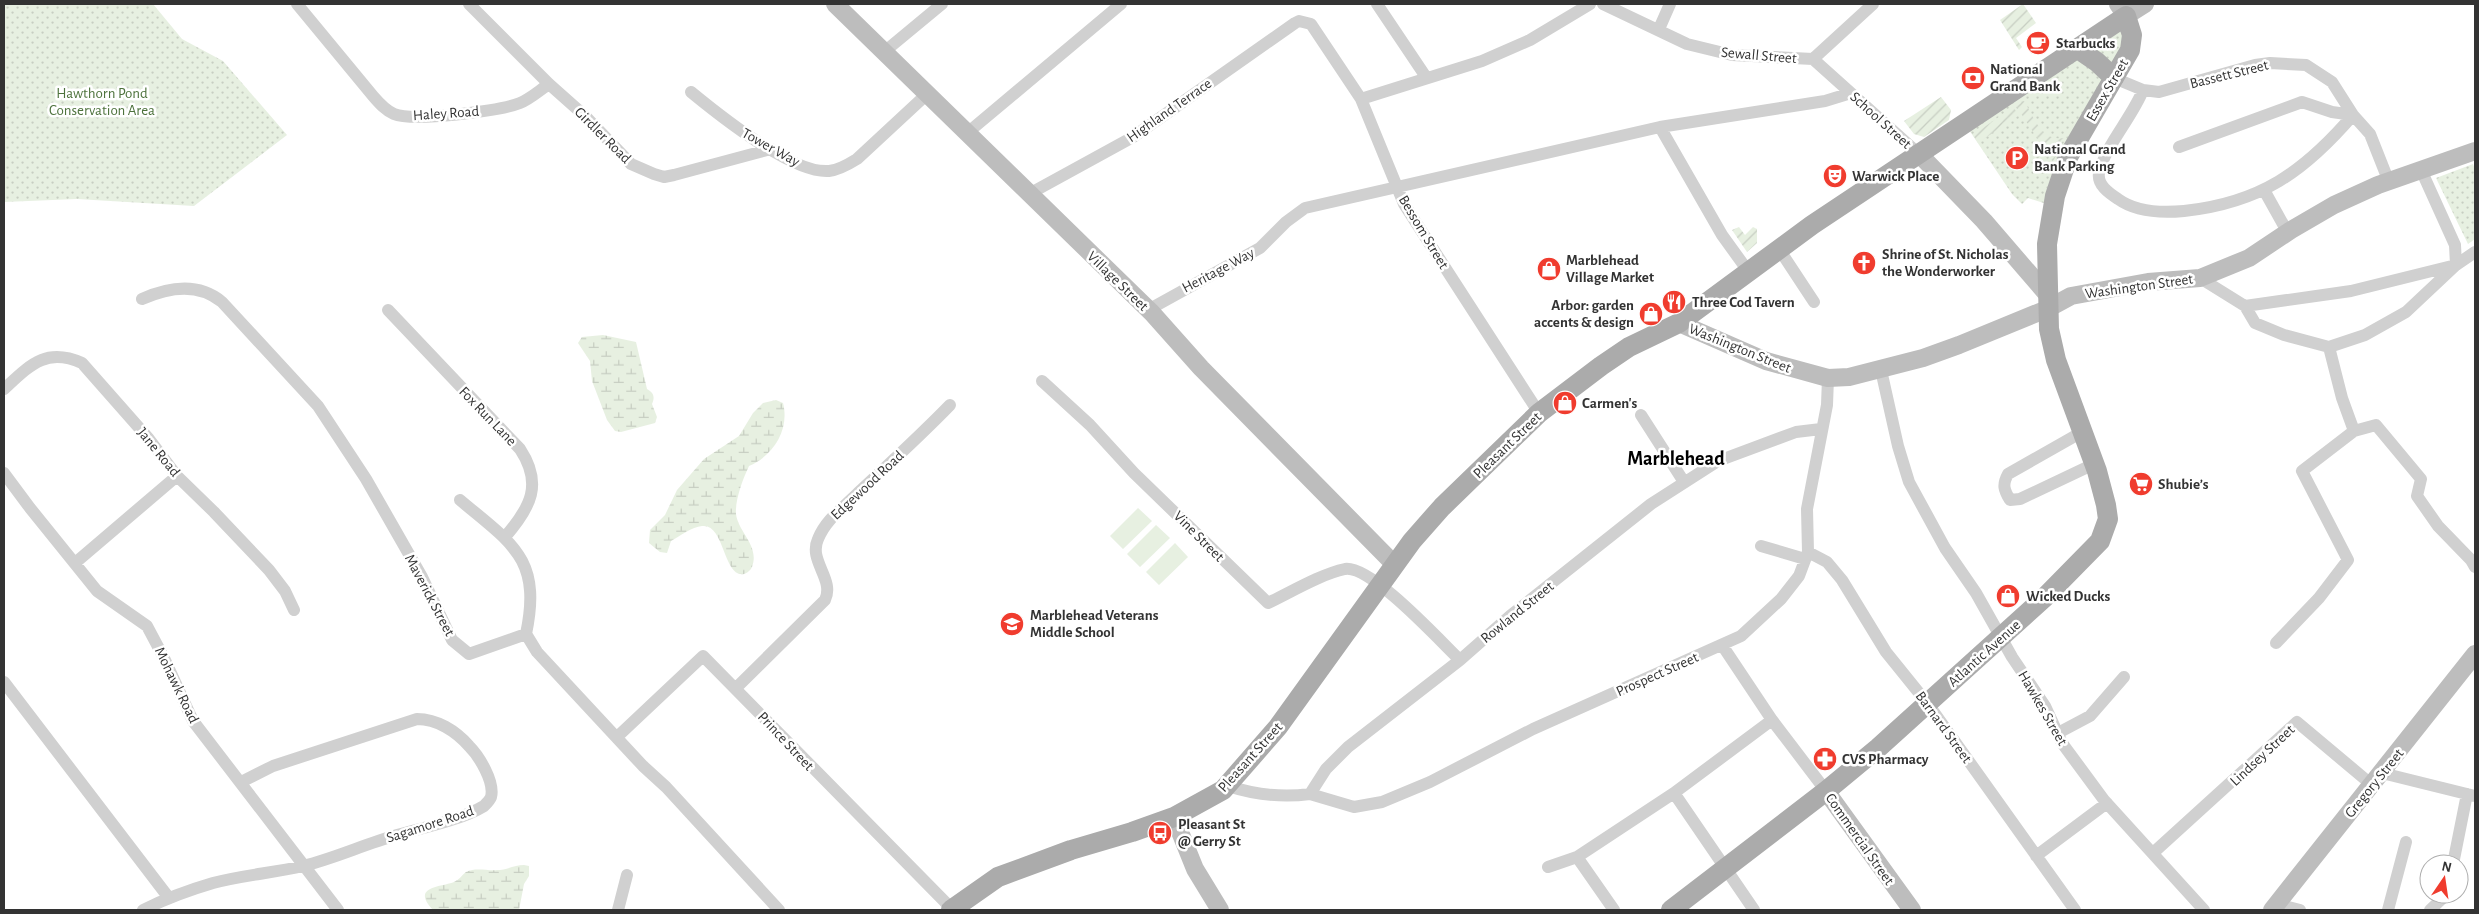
<svg xmlns="http://www.w3.org/2000/svg" width="2479" height="914" viewBox="0 0 2479 914" font-family="'Alegreya Sans',sans-serif">
  <defs>
    <pattern id="wetland-marsh" width="20" height="14" patternUnits="userSpaceOnUse" patternTransform="scale(1.25)"><rect width="20" height="14" fill="#e7f0e1"/><path d="M1 5h8M5 5V1M11 12h8M15 12V8" fill="none" stroke="#c7cec2"/></pattern>
    <pattern id="park-dots" width="8" height="8" patternUnits="userSpaceOnUse" patternTransform="scale(1.25)"><rect width="8" height="8" fill="#e7f0e1"/><path d="M2 2h.1M6 6h.1" fill="none" stroke="#c7cec2" stroke-width="1.8" stroke-linecap="round"/></pattern>
    <pattern id="garden-furrows" width="10" height="10" patternUnits="userSpaceOnUse" patternTransform="scale(1.25)"><rect width="10" height="10" fill="#e7f0e1"/><path d="M-1 1l2-2M0 10L10 0M9 11l2-2" fill="none" stroke="#c7cec2"/></pattern>
  </defs>
  <rect width="100%" height="100%" fill="#fff"/>
  <path fill="#e7f0e1" d="M1138,508L1152,521L1123,549L1110,536Z
    M1156,525L1170,538L1140,567L1127,554Z
    M1175,543L1188,557L1159,585L1146,572Z"/>
  <path fill="url(#wetland-marsh)" d="M603,335L636,342L647,389C654,393 655,397 652,404L657,417L655,423L621,432L615,431L607,420L592,381L590,361L578,343L582,337Z
    M776,400L783,403C790,430 773,456 749,466C743,479 735,499 736,514C738,532 760,546 752,567C751,570 747,573 744,574C723,578 725,523 702,526C692,527 680,536 671,541L667,553L660,552L649,543L650,530L665,515L677,490L704,459L739,436L753,413L763,403Z
    M524,865L529,866V876L524,884L519,910H433C410,886 442,887 454,882C459,880 462,875 466,872C476,867 487,871 497,870C506,870 515,865 524,865Z"/>
  <path fill="url(#park-dots)" d="M4,4H153L182,39L223,61L287,135L194,206L77,199L4,202Z
    M2126,16L2131,27L2053,206L2028,198L2022,204L2012,194L1965,124Z
    M2473,164L2475,169V239L2468,244L2436,178Z"/>
  <path fill="url(#garden-furrows)" d="M2023,4L2036,23L2016,38L2022,47L2019,50L2000,20Z
    M1941,97L1951,110L1949,120L1924,137L1914,134L1904,121Z
    M2024,101C2034,117 2041,142 2064,138L2053,162L2016,106Z
    M2013,107L2019,115L1978,143L1973,135Z
    M1739,227L1745,235L1753,227L1757,229V243L1747,252L1732,230Z"/>
  <g fill="none" stroke-linecap="round" stroke-linejoin="round">
    <path stroke="#d0d0d0" stroke-width="12" d="M297,4L373,96C379,103 385,110 394,114C413,122 500,111 520,103C530,99 540,90 549,84
      M469,4L549,84L585,116L631,164L654,174L664,177L674,175L771,149
      M1377,4L1426,77
      M1603,4L1687,44L1732,55L1813,59L1873,4
      M1659,29L1670,4
      M884,52L942,4
      M1813,59L1920,155
      M2114,78L2143,90L2159,92L2255,65L2270,63L2306,65L2332,82L2353,115L2370,134L2389,182
      M2143,90C2133,116 2104,148 2099,173C2097,185 2109,193 2118,199C2136,212 2163,213 2184,211C2260,203 2304,172 2353,115
      M691,92C719,115 792,174 829,171C839,170 849,164 857,159L926,95
      M1361,99L1482,61L1530,40L1590,4
      M1660,127L1722,235L1748,271
      M966,134L1121,4
      M2179,147L2302,102L2332,112L2353,115
      M2264,190L2288,233
      M1029,194L1133,137L1295,23L1299,21L1311,24L1361,99L1404,204L1539,413
      M1779,249L1814,302
      M2200,278L2245,306L2351,291L2456,265L2455,245L2422,172
      M142,299C169,287 198,282 222,302L318,406L366,479L422,577L452,640L469,654L526,634L537,652L643,766L666,787L779,910
      M2245,306L2255,323L2284,335L2329,347L2365,335L2406,312L2456,265L2475,252
      M388,310L520,449C543,484 531,507 505,537
      M1148,310L1260,248L1286,222L1305,208L1660,127L1825,101L1851,93
      M2329,347L2342,398L2354,431L2376,425L2421,479L2417,496L2438,526L2471,560L2475,567
      M1881,370L1898,446L1909,482L1945,548L1976,593L2012,657L2045,706L2062,743L2104,800L2204,910
      M1042,381L1090,425L1134,473L1268,603C1291,592 1321,574 1345,569C1371,565 1440,641 1460,660
      M4,389C30,365 46,347 82,363L149,439L177,476L214,512L269,570L285,591L294,610
      M1641,415L1684,482
      M2082,432L2008,474C2002,485 2004,490 2010,500L2020,499L2094,464
      M4,473L30,508L97,591L147,626L164,658L193,721L338,910
      M460,500C512,544 542,558 526,634
      M1761,546L1805,559
      M1808,552L1827,562L1842,580L1886,652L1928,704L2075,910
      M75,563L177,476
      M2276,643L2319,598L2348,560L2302,471L2354,431
      M1722,645L1772,720L1826,791
      M4,682L169,898
      M736,688L825,600C835,579 808,561 818,539C826,519 843,508 858,493C889,464 920,436 950,405
      M2058,733L2090,716L2124,677
      M617,737L703,656L952,909
      M2382,773L2475,796
      M1228,786C1256,795 1281,798 1310,794L1326,769L1348,747L1460,660L1510,616L1651,504L1718,461L1796,432L1821,429
      M1674,793L1754,910
      M1310,794L1354,807L1382,802L1430,782L1533,729L1741,636L1781,599L1799,576L1808,552L1807,509L1827,405L1828,378
      M2153,853L2297,722L2372,785
      M2036,856L2107,803
      M1577,857L1614,910
      M2453,864L2467,794
      M1548,867L1577,857L1674,793L1772,720
      M2277,904L2300,910
      M143,910C165,899 189,890 213,883C243,875 273,873 303,866C335,858 365,844 397,835C422,828 461,820 484,806C485,805 490,800 491,797C495,782 479,756 469,746C456,731 437,719 417,719L273,766L241,782
      M618,910L627,875
      M2388,910L2406,842
      M2430,910L2447,894"/>
    <path stroke="#bdbdbd" stroke-width="18" d="M835,4L1152,313L1201,368L1395,565
      M2118,4L2126,16L2145,4
      M1920,155L1984,221L2047,294
      M1679,323L1766,361L1828,378L1849,377L1923,358L1959,345L2047,309L2071,296L2148,282L2200,278L2249,258L2291,230L2334,205L2378,185L2475,151
      M1826,791L1912,910
      M1174,817L1195,869L1220,910
      M2272,910L2475,654"/>
    <path stroke="#ababab" stroke-width="20" d="M2078,49L2097,62L2114,78
      M951,910L998,877L1071,850L1132,832L1174,817L1223,790L1278,727L1412,541L1442,507L1539,413L1601,366L1629,347L1679,323L1812,225L2126,16L2132,35L2130,50L2068,157L2055,196L2047,244L2049,329L2056,360L2097,471L2106,505L2108,519L2100,541L2045,597L1878,748L1826,791L1671,910"/>
  </g>
  <defs>
    <g id="cafe-disc" transform="scale(1.25)"><circle r="9.5" fill="#f03c2e" stroke="#fff"/><path d="M-5.5-4.5H6V0H3Q3 3.5 0 3.5H-2.5Q-5.5 3.5-5.5 0ZM3-3.2v2h1.7v-2ZM-6 4.5H4V6H-6Z" fill="#fff"/></g>
    <g id="bank-disc" transform="scale(1.25)"><circle r="9.5" fill="#f03c2e" stroke="#fff"/><path d="M-6-4H6V4H-6ZM0-2.3a2.3 2.3 0 1 0 0 4.6a2.3 2.3 0 1 0 0-4.6Z" fill="#fff"/></g>
    <g id="parking-disc" transform="scale(1.25)"><circle r="9.5" fill="#f03c2e" stroke="#fff"/><path d="M-3.5-5.5H1a3.5 3.5 0 0 1 0 7H-1V5.5H-3.5ZM-1-3.4V-.6H.8a1.4 1.4 0 0 0 0-2.8Z" fill="#fff"/></g>
    <g id="theatre-disc" transform="scale(1.25)"><circle r="9.5" fill="#f03c2e" stroke="#fff"/><path d="M-5-5.5Q0-4 5-5.5V0Q5 5 0 6Q-5 5-5 0ZM-3.3-2.5H-1v1.5H-3.3ZM1-2.5H3.3v1.5H1ZM-2.8 1Q0 5.5 2.8 1Z" fill="#fff"/></g>
    <g id="church-disc" transform="scale(1.25)"><circle r="9.5" fill="#f03c2e" stroke="#fff"/><path d="M-1.2-6h2.4v3.5h3.3v2.4h-3.3V6h-2.4V-.1h-3.3v-2.4h3.3Z" fill="#fff"/></g>
    <g id="shop-disc" transform="scale(1.25)"><circle r="9.5" fill="#f03c2e" stroke="#fff"/><path d="M-5-2.5h2.3a2.7 3.5 0 0 1 5.4 0H5L5.5 6h-11ZM-1.5-2.5h3a1.5 2.3 0 0 0-3 0Z" fill="#fff"/></g>
    <g id="restaurant-disc" transform="scale(1.25)"><circle r="9.5" fill="#f03c2e" stroke="#fff"/><path d="M-5-6h1v4h1v-4h1v4h1v-4h1v5L-1.5 .5V6h-2V.5L-5-1ZM5-6V6H3V1.5H1.5Q1.5-4 5-6Z" fill="#fff"/></g>
    <g id="supermarket-disc" transform="scale(1.25)"><circle r="9.5" fill="#f03c2e" stroke="#fff"/><path d="M-6-5.5h2.5l.6 2H6L4.5 2H-2.5L-4.4-4H-6ZM-1.5 3.2a1.3 1.3 0 1 0 .1 0ZM3 3.2a1.3 1.3 0 1 0 .1 0Z" fill="#fff"/></g>
    <g id="school-disc" transform="scale(1.25)"><circle r="9.5" fill="#f03c2e" stroke="#fff"/><path d="M0-5L7-2L0 1L-7-2ZM-4 1L0 2.5L4 1V4Q0 6-4 4Z" fill="#fff"/></g>
    <g id="pharmacy-disc" transform="scale(1.25)"><circle r="9.5" fill="#f03c2e" stroke="#fff"/><path d="M-2-6h4v4h4v4h-4v4h-4v-4h-4v-4h4Z" fill="#fff"/></g>
    <g id="bus-disc" transform="scale(1.25)"><circle r="9.5" fill="#f03c2e" stroke="#fff"/><path d="M-5-6H5V4H4V6H2V4H-2V6H-4V4H-5ZM-3.5-4V0h7V-4ZM-3.5 1.2v1.5H-2V1.2ZM2 1.2v1.5H3.5V1.2Z" fill="#fff"/></g>
  </defs>
  <g fill-rule="evenodd">
    <use href="#cafe-disc" x="2038" y="43"/>
    <use href="#bank-disc" x="1973" y="78"/>
    <use href="#parking-disc" x="2017" y="158"/>
    <use href="#theatre-disc" x="1835" y="176"/>
    <use href="#church-disc" x="1864" y="263"/>
    <use href="#shop-disc" x="1549" y="269"/>
    <use href="#restaurant-disc" x="1674" y="302"/>
    <use href="#shop-disc" x="1651" y="314"/>
    <use href="#shop-disc" x="1565" y="403"/>
    <use href="#supermarket-disc" x="2141" y="484"/>
    <use href="#shop-disc" x="2008" y="596"/>
    <use href="#school-disc" x="1012" y="624"/>
    <use href="#pharmacy-disc" x="1825" y="759"/>
    <use href="#bus-disc" x="1160" y="833"/>
  </g>
  <g text-anchor="middle" stroke-width="5" stroke-linejoin="round" paint-order="stroke">
    <g font-size="15" font-weight="bold" fill="#333" stroke="#fff" text-anchor="start">
      <text x="2056" y="48">Starbucks</text>
      <text x="1990" y="74">National<tspan x="1990" dy="17">Grand Bank</tspan></text>
      <text x="2034" y="154">National Grand<tspan x="2034" dy="17">Bank Parking</tspan></text>
      <text x="1852" y="181">Warwick Place</text>
      <text x="1882" y="259">Shrine of St. Nicholas<tspan x="1882" dy="17">the Wonderworker</tspan></text>
      <text x="1566" y="265">Marblehead<tspan x="1566" dy="17">Village Market</tspan></text>
      <text x="1692" y="307">Three Cod Tavern</text>
      <text x="1634" y="310" text-anchor="end">Arbor: garden<tspan x="1634" dy="17">accents &amp; design</tspan></text>
      <text x="1582" y="408">Carmen's</text>
      <text x="2158" y="489">Shubie’s</text>
      <text x="2026" y="601">Wicked Ducks</text>
      <text x="1030" y="620">Marblehead Veterans<tspan x="1030" dy="17">Middle School</tspan></text>
      <text x="1842" y="764">CVS Pharmacy</text>
      <text x="1178" y="829">Pleasant St<tspan x="1178" dy="17">@ Gerry St</tspan></text>
    </g>
    <g font-size="15" fill="#333" stroke="#fff">
      <text transform="translate(1759 55) rotate(5)" y="5">Sewall Street</text>
      <text transform="translate(2229 74) rotate(-14)" y="5">Bassett Street</text>
      <text transform="translate(2107 90) rotate(-60)" y="5">Essex Street</text>
      <text transform="translate(1169 110) rotate(-35)" y="5">Highland Terrace</text>
      <text transform="translate(446 113) rotate(-4)" y="5">Haley Road</text>
      <text transform="translate(1881 120) rotate(42)" y="5">School Street</text>
      <text transform="translate(603 135) rotate(45)" y="5">Girdler Road</text>
      <text transform="translate(771 147) rotate(29)" y="5">Tower Way</text>
      <text transform="translate(1424 232) rotate(59)" y="5">Bessom Street</text>
      <text transform="translate(1218 270) rotate(-28)" y="5">Heritage Way</text>
      <text transform="translate(1118 281) rotate(44)" y="5">Village Street</text>
      <text transform="translate(2139 286) rotate(-8)" y="5">Washington Street</text>
      <text transform="translate(1740 348) rotate(22)" y="5">Washington Street</text>
      <text transform="translate(488 416) rotate(46)" y="5">Fox Run Lane</text>
      <text transform="translate(1507 445) rotate(-44)" y="5">Pleasant Street</text>
      <text transform="translate(159 452) rotate(51)" y="5">Jane Road</text>
      <text transform="translate(867 485) rotate(-43)" y="5">Edgewood Road</text>
      <text transform="translate(1199 536) rotate(45)" y="5">Vine Street</text>
      <text transform="translate(430 595) rotate(62)" y="5">Maverick Street</text>
      <text transform="translate(1517 612) rotate(-39)" y="5">Rowland Street</text>
      <text transform="translate(1984 653) rotate(-42)" y="5">Atlantic Avenue</text>
      <text transform="translate(1657 674) rotate(-24)" y="5">Prospect Street</text>
      <text transform="translate(177 685) rotate(64)" y="5">Mohawk Road</text>
      <text transform="translate(2043 708) rotate(60)" y="5">Hawkes Street</text>
      <text transform="translate(1944 727) rotate(54)" y="5">Barnard Street</text>
      <text transform="translate(786 741) rotate(47)" y="5">Prince Street</text>
      <text transform="translate(2262 755) rotate(-43)" y="5">Lindsey Street</text>
      <text transform="translate(1250 757) rotate(-48)" y="5">Pleasant Street</text>
      <text transform="translate(2374 783) rotate(-51)" y="5">Gregory Street</text>
      <text transform="translate(430 824) rotate(-18)" y="5">Sagamore Road</text>
      <text transform="translate(1860 839) rotate(55)" y="5">Commercial Street</text>
    </g>
    <g font-size="15" fill="#4d723c" stroke="#fff">
      <text x="102" y="98">Hawthorn Pond<tspan x="102" dy="17">Conservation Area</tspan></text>
    </g>
    <g font-size="20" font-weight="bold" fill="#000" stroke="#fff">
      <text x="1676" y="465">Marblehead</text>
    </g>
  </g>
  <rect width="2479" height="914" fill="none" stroke="#333333" stroke-width="10"/>
  <g transform="translate(2444 879) rotate(13)"><circle r="24" fill="#ffffff" stroke="#adadad"/>
  <path d="M0-4L9 19L0 12L-9 19Z" fill="#f03c2e"/>
  <text y="-8" font-size="14" font-weight="bold" text-anchor="middle" fill="#333333">N</text>
  </g>
</svg>
